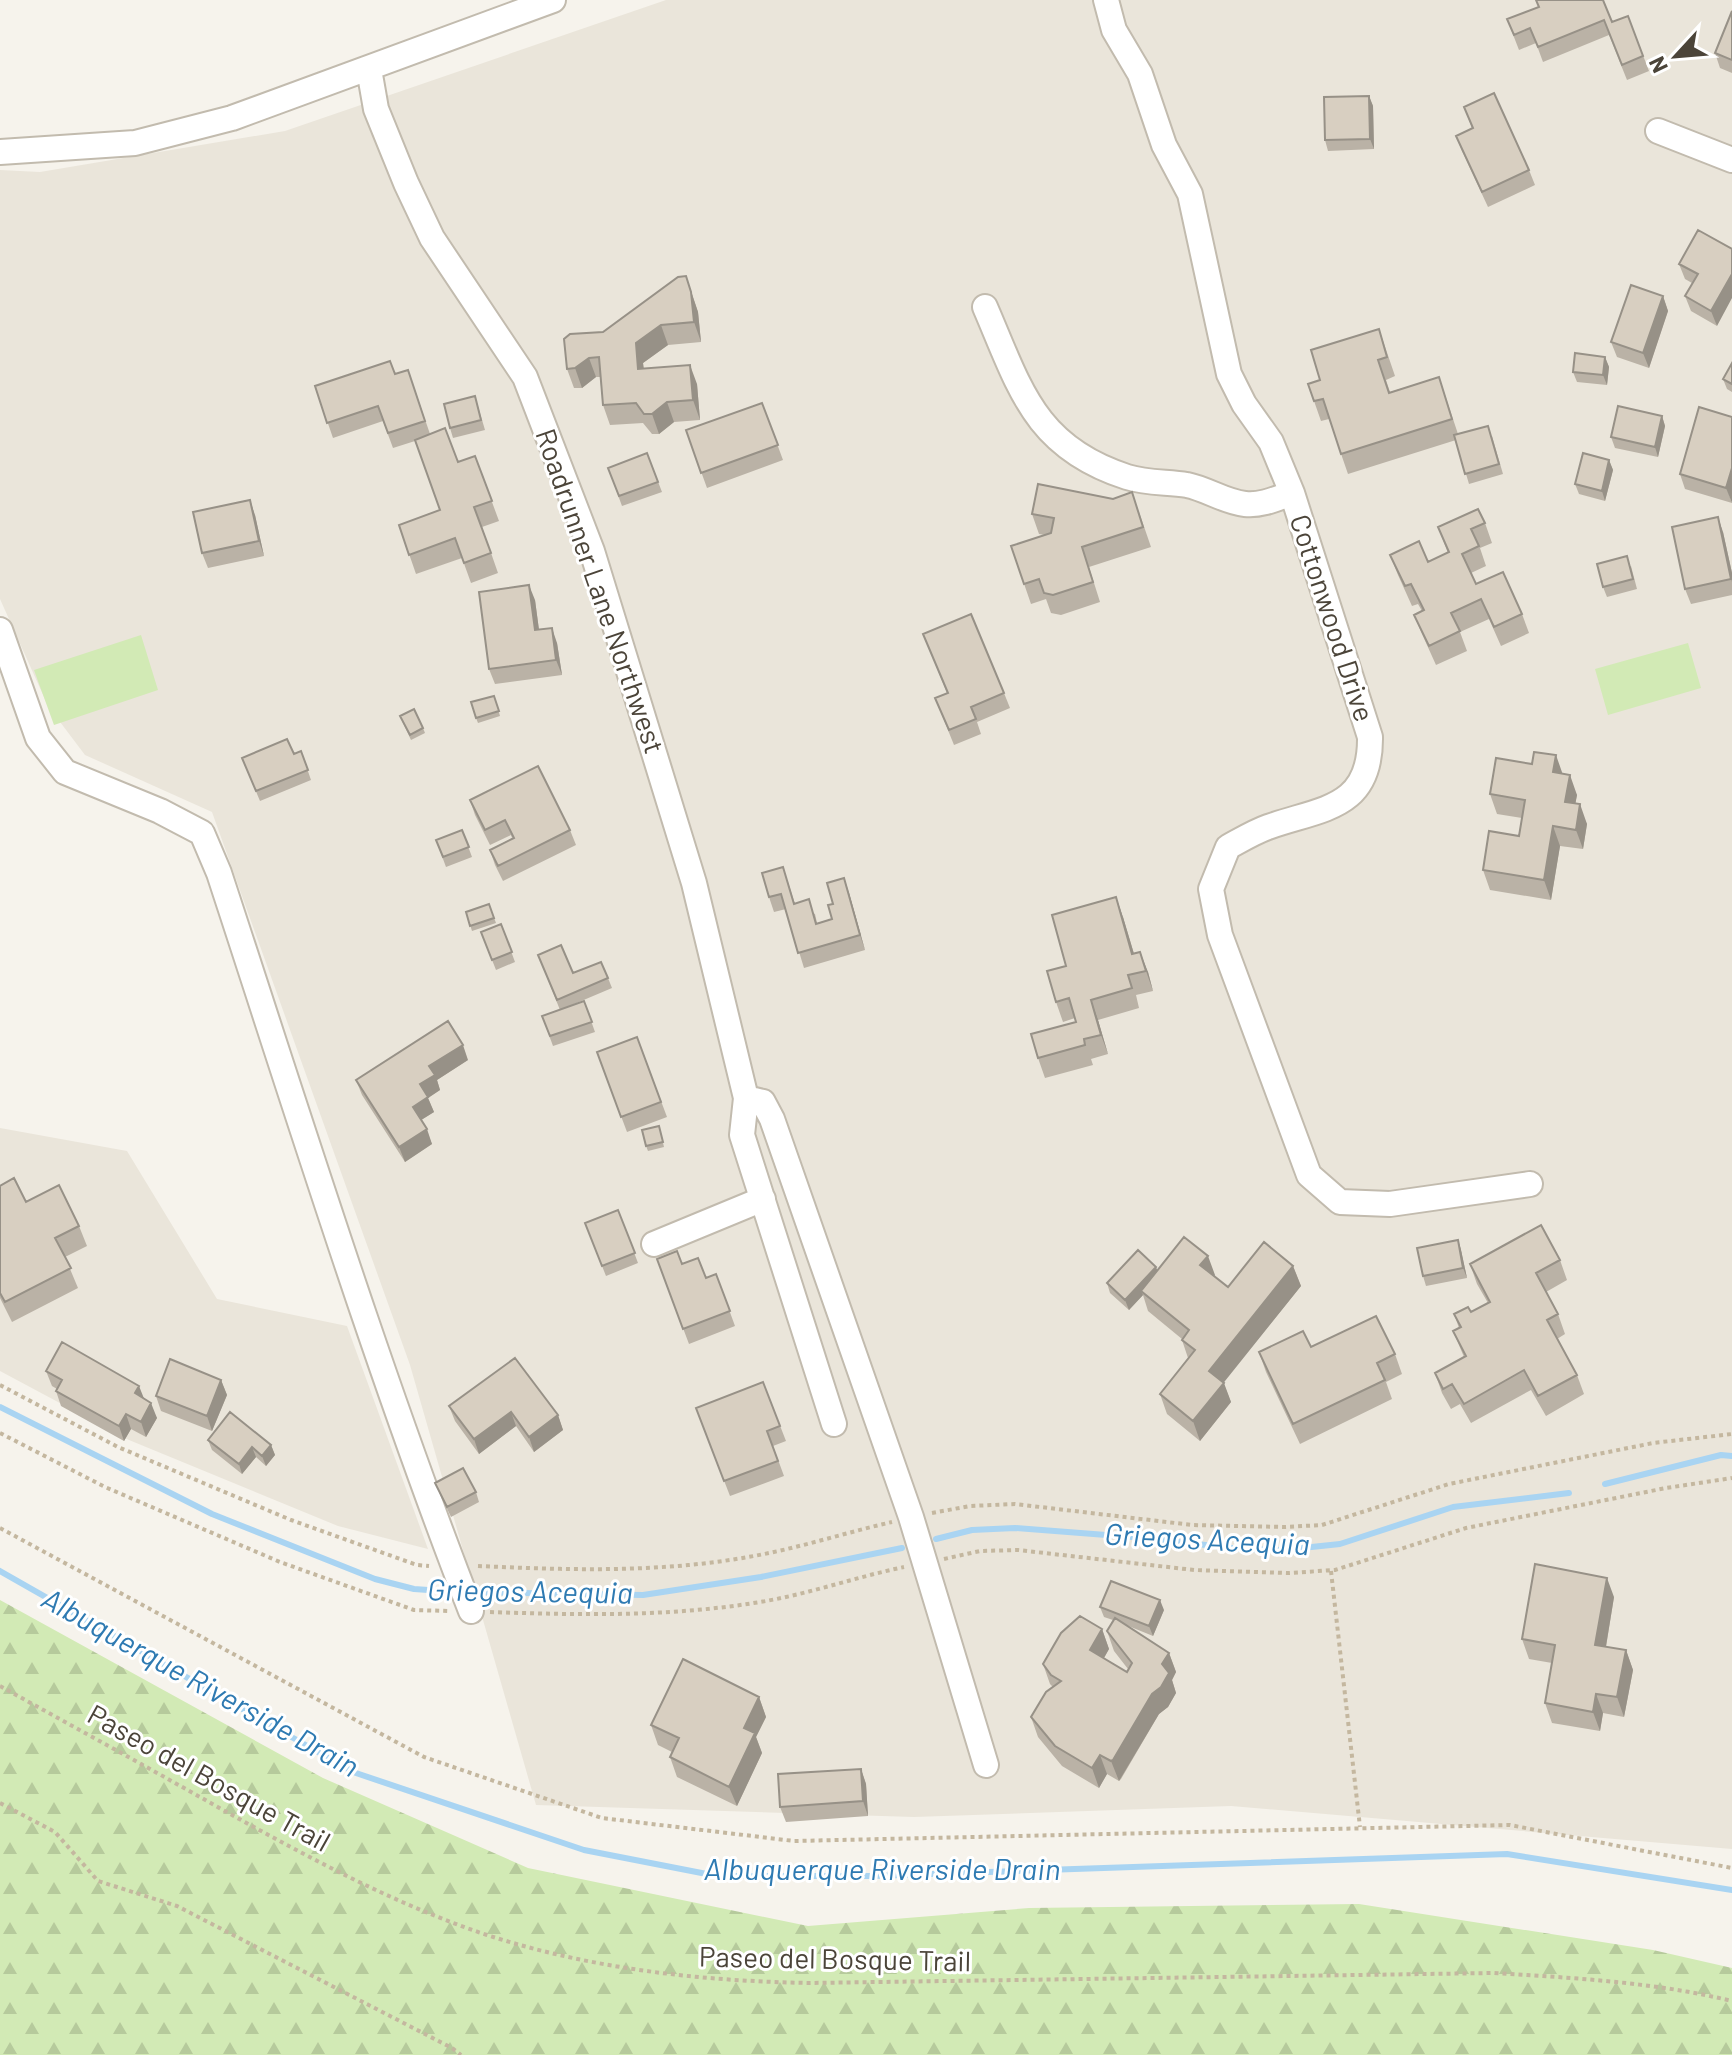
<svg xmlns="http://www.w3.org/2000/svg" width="1732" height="2055" viewBox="0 0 1732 2055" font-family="Barlow,sans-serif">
  <defs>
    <pattern id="forest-firs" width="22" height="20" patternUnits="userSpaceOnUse" patternTransform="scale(2)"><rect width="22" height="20" fill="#d2eab5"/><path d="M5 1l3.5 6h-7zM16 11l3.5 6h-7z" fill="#b6ca9c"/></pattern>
  </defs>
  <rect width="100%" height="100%" fill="#f6f3ec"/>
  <path fill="#eae5da" d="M666,0H1732V1849L1231,1806L914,1817L536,1805L410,1365L212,812L85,755L48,706L0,599V170L40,172L285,131Z
    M0,1128L127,1151L217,1299L347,1326L428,1549L338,1526L129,1440L0,1371Z"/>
  <path fill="url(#forest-firs)" d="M0,1600L323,1778L528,1868L808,1926L1029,1908L1359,1904L1653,1950L1732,1968V2055H0Z"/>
  <path fill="#d2eab5" d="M141,635L158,690L54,725L34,670Z
    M1688,643L1701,688L1608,715L1595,669Z"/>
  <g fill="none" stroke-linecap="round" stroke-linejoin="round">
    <path stroke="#a9d4f2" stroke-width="6" d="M0,1407L212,1514L375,1579L414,1589L457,1592
      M1605,1484L1721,1455L1732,1456
      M936,1539L972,1530L1015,1528L1145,1538L1240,1549L1283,1550L1340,1544L1453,1507L1569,1493
      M0,1571L353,1772L584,1850L717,1876H873L1507,1854L1732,1890
      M468,1592L643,1595L761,1577L902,1548"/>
    <g stroke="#c2bbae" stroke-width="28">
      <path id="minor" d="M1106,0L1114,30L1140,74L1164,145L1190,194L1229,374L1244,404L1271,442L1292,493L1370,737C1371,810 1321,808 1268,827C1254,832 1241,840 1228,847L1211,889L1220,935L1309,1175L1340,1202L1390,1204L1530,1184
        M369,69L376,109L406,183L432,238L525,377L592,551L694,883L746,1098L742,1135L834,1424
        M1658,131L1732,160
        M0,152L135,143L232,118L553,0
        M985,307C1020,388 1034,447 1127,477C1146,483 1167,482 1187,485C1207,489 1225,502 1245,504C1261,506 1278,498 1292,493
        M0,630L38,738L65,772L160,811L202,833L219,873C300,1120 377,1369 471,1611
        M746,1098L763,1102L772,1119L911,1517L986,1765
        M654,1244L763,1199"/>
    </g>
    <path stroke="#c4b79f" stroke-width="4" stroke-dasharray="4 4" stroke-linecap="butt" d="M0,1385L118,1447L291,1520L417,1565L429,1566
      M0,1433L105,1487L280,1562L414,1610L449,1611
      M932,1513L970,1506L1015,1504L1192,1525L1284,1527L1322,1525L1449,1484L1653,1443L1732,1434
      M0,1528L424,1757L602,1818L794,1841L1510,1825L1732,1868
      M944,1559L980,1551L1018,1550L1194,1570L1289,1573L1335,1570L1466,1528L1666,1488L1732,1478
      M478,1566C568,1570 659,1573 748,1557C796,1549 844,1533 892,1522
      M1331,1571L1360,1827
      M490,1612C581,1615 670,1617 760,1602C809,1594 856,1577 904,1567
      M0,1686C74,1727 149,1768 223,1810C308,1857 394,1904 487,1935C592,1969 700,1981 810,1983L1494,1973C1574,1978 1654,1982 1732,2001
      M0,1803L55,1832L98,1881L177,1906L452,2048L461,2055"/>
    <use href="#minor" stroke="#fff" stroke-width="24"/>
  </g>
  <path fill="#bab2a6" d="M1538,7L1612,22L1628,16L1649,71L1627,80L1609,35L1543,62L1536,43L1519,50L1507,19Z
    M1732,11V73L1720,68L1715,53Z
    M1369,96L1373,106L1374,149L1328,151L1325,140Z
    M1464,107L1529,170L1535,185L1488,207L1462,151L1456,136L1472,128Z
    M1698,230L1717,326L1691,311L1685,296L1692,283L1685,279L1679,264Z
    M686,276L698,312L701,342L668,345L643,363L644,368L697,384L700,420L674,422L659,434H652L643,423L610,425L603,405L600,377H596L582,388H574L567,369L603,332Z
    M1663,296L1668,311L1649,368L1617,357L1611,342Z
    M1379,329L1395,376L1386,380L1390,392L1439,377L1458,434L1492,436L1503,474L1469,484L1456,440L1348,474L1329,419L1321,421L1314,401L1320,380Z
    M1605,357L1609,367L1607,385L1577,382L1573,372Z
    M1732,363V392L1727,389L1723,379Z
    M408,370L430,434L458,462L475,456L499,521L482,527L498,573L471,583L462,558L416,574L399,525L440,510L415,441L393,448L383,421L333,438L315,386L395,374Z
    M475,396L485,430L453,438L450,428Z
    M762,403L783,460L707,488L686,430Z
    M1699,407L1732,503L1685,489L1680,474Z
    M1662,416L1665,426L1658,457L1615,448L1611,437Z
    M647,453L662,492L622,506L608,468Z
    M1609,460L1613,470L1605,501L1579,494L1575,484Z
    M1139,512L1151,547L1089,567L1100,602L1061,615L1051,613L1046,599L1031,604L1011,546L1045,535L1039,534L1032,514Z
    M255,515L264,556L208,568L202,553Z
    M1485,523L1492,543L1480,548L1486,566L1471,573L1476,584L1522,614L1529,633L1501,646L1489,619L1460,632L1467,651L1436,665L1422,634L1414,615L1422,611L1418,604L1412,606L1398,575L1390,555L1428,562L1448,553L1438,527Z
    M1723,532L1732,573V595L1691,604L1685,589Z
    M1631,566L1637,589L1607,597L1603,587Z
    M535,600L539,630L557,643L562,675L495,684L489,669Z
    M923,634L1004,693L1010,708L977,722L981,734L954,745L935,698L947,693Z
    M494,696L500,716L478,723L476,718Z
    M402,721L423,728L425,733L411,740Z
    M301,751L311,780L260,801L242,758L294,754Z
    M1563,774L1577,795L1575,804L1587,824L1583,849L1560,846L1551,900L1490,890L1483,870L1519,836L1522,818L1497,814L1490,794Z
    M470,800L570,830L576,845L503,881L495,865L490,850L512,838L511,835L490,845L475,815Z
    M462,830L472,857L446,867L436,840Z
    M788,882L795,904L815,914L817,923L832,919L833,904L849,893L865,950L804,968L786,909L774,912L769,897Z
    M489,904L496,923L472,931L466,912Z
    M1123,917L1134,954L1148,972L1153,991L1136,995L1139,1008L1098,1020L1108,1054L1091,1059L1093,1065L1045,1078L1038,1058L1076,1022L1075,1018L1063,1022L1056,1002L1066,966Z
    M501,924L515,962L496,970L481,932Z
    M542,965L573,973L608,978L612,988L560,1010Z
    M584,1001L595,1032L553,1046L542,1016Z
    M637,1037L667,1117L627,1132L597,1052Z
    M468,1060L437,1080L440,1090L428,1098L434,1112L421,1120L432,1144L405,1162L362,1095L356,1080Z
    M659,1126L664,1147L648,1151L646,1146Z
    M0,1186L26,1202L79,1226L87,1246L65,1257L78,1288L12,1322L0,1298Z
    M618,1210L638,1263L606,1276L585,1223Z
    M1458,1240L1461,1250L1467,1278L1426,1286L1423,1276Z
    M657,1259L682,1264L706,1278L716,1274L735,1326L689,1344Z
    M1560,1260L1567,1280L1546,1292L1558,1314L1565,1334L1557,1339L1577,1375L1584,1394L1546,1416L1531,1390L1471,1423L1460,1404L1451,1409L1442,1393L1435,1373L1464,1357L1453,1331L1459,1328L1454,1314L1471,1312L1488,1303L1477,1284L1470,1264Z
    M1293,1266L1301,1286L1223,1382L1231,1402L1200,1441L1167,1414L1160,1394L1188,1358L1182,1340V1339L1148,1311L1143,1295L1129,1310L1110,1293L1107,1283L1157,1271L1215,1275L1214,1276L1228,1287Z
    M1311,1347L1395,1354L1402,1374L1386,1382L1392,1399L1300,1444L1266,1372L1259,1352Z
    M46,1371L144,1398L157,1418L146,1437L131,1429L124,1441L61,1406L56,1391L57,1389L52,1386Z
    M221,1380L227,1395L212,1431L161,1411L156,1396Z
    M763,1382L786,1441L773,1446L784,1476L730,1496L696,1408Z
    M449,1406L558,1415L563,1430L534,1452L516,1426L479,1454L455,1421Z
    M208,1440L271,1445L275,1455L266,1466L256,1457L242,1474L212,1450Z
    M435,1483L476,1492L479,1502L451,1517Z
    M1614,1597L1606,1647L1626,1650L1633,1670L1624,1717L1603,1713L1600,1731L1552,1723L1545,1703L1552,1663L1529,1659L1522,1639Z
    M1100,1607L1164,1610L1153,1636L1126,1625L1169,1653L1176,1672L1172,1680L1176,1693L1168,1707L1159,1714L1121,1779L1119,1781L1107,1774L1099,1788L1062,1766L1038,1737L1031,1717L1053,1687L1050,1684L1043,1664L1102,1629L1109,1649L1104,1658L1127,1672L1128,1669L1114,1651L1107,1631L1113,1620L1104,1617Z
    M759,1697L766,1717L756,1737L762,1753L737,1806L677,1777L670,1757L672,1752L658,1745L651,1725Z
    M861,1769L866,1784L868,1816L786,1822L780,1807Z"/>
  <path fill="#979187" d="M1369,96L1373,106L1374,149L1370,139Z
    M1732,274V298L1717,326L1711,311Z
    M686,276L698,312L701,342L694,322Z
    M1663,296L1668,311L1649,368L1643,353Z
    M661,325L668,345L643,363L645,389L638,369L636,343Z
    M1605,357L1609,367L1607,385L1603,375Z
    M589,358L596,377L582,388L575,368Z
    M690,365L697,384L700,420L693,400Z
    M667,402L674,422L659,434L652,414Z
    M1662,416L1665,426L1658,457L1655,447Z
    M1609,460L1613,470L1605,501L1602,491Z
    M1732,468V503L1726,488Z
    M250,500L255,515L264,556L259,541Z
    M1718,517L1723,532L1732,573V582Z
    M529,585L535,600L541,645L535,630Z
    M552,628L557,643L562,675L556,660Z
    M1556,755L1563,775L1553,772Z
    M1570,775L1577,795L1572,822L1565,802Z
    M1580,804L1587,824L1583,849L1576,830Z
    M1553,826L1560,846L1551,900L1544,880Z
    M844,878L849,893L865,950L860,935Z
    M1116,897L1123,917L1140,974L1132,954Z
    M1140,952L1148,972L1153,991L1146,971Z
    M1091,1000L1098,1020L1108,1054L1101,1035Z
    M463,1045L468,1060L437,1080L440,1090L428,1098L434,1112L418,1122L413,1107L420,1084L429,1066Z
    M427,1129L432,1144L405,1162L399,1147Z
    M1458,1240L1461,1250L1467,1278L1463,1268Z
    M1208,1256L1215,1275L1207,1285L1200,1265Z
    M1293,1266L1301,1286L1217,1391L1209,1371Z
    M1156,1267L1160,1277L1141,1291L1143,1295L1129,1310L1125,1300Z
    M221,1380L227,1395L212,1431L207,1416Z
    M1224,1383L1231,1402L1200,1441L1193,1421Z
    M139,1386L145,1401L135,1393Z
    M151,1403L157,1418L146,1437L141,1422Z
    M511,1412L516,1426L479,1454L474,1439Z
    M126,1414L131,1429L124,1441L119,1426Z
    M558,1415L563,1430L534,1452L529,1437Z
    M271,1445L275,1455L266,1466L262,1456Z
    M252,1447L256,1457L242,1474L239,1464Z
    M1607,1578L1614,1597L1603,1664L1595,1645Z
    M1160,1600L1164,1610L1153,1636L1149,1626Z
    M1102,1629L1109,1649L1097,1670L1090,1650Z
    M1626,1650L1633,1670L1624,1717L1617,1697Z
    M1169,1653L1176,1672L1172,1680L1176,1693L1168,1707L1159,1714L1119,1781L1111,1761L1152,1694L1162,1664Z
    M1596,1694L1603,1713L1600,1731L1593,1712Z
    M759,1697L766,1717L756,1737L762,1753L737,1806L729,1787L744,1728Z
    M1100,1755L1107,1774L1099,1788L1092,1768Z
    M861,1769L866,1784L868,1816L863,1801Z"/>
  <path fill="#d8cfc1" stroke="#979187" stroke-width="2" d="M1536,0H1603L1612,22L1628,16L1643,56L1622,65L1604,20L1538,47L1530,28L1514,35L1507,19L1539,7Z
    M1732,11V60L1715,53Z
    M1494,93L1529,170L1482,192L1456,136L1473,128L1464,107Z
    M1369,96L1370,139L1325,140L1324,97Z
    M1698,230L1732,249V274L1711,311L1685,296L1698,274L1679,264Z
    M686,276L691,292L694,322L661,325L636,343L638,369L690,365L693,400L667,402L652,414H644L636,403L603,405L599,357L589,358L575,368L567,369L564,339L570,334L603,332L678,277Z
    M1631,285L1663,296L1643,353L1611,342Z
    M1379,329L1387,357L1378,360L1389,393L1439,377L1452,419L1341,454L1323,399L1314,401L1308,384L1320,380L1311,350Z
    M1575,353L1605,357L1603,375L1573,372Z
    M390,361L395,374L408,370L425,421L388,433L378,406L327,423L315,386Z
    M1732,363V384L1723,379Z
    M475,396L481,420L450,428L444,404Z
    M762,403L778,445L701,473L686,430Z
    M1618,406L1662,416L1655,447L1611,437Z
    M1699,407L1732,417V468L1726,488L1680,474Z
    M1488,426L1499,464L1465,474L1454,435Z
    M445,428L458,462L475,456L492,501L474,507L491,553L464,563L455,538L409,555L399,525L440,510L415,440Z
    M647,453L658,482L619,496L608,468Z
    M1583,453L1609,460L1602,491L1575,484Z
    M1038,484L1113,499L1132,492L1143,527L1082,547L1093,582L1053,595L1044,593L1039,579L1024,584L1011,546L1051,533L1054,518L1032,514Z
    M250,500L259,541L202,553L193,512Z
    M1478,509L1485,523L1471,529L1479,546L1462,554L1476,584L1503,572L1522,614L1494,627L1481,599L1451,613L1460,631L1429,646L1414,615L1424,610L1411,584L1405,586L1390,555L1419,541L1428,562L1449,552L1438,527Z
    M1718,517L1731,579L1685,589L1672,527Z
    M1627,556L1633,579L1603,587L1597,564Z
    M529,585L535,630L552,628L556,660L489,669L479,592Z
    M971,614L1004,693L971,707L976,719L949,730L935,698L948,693L923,634Z
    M494,696L499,711L476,718L471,702Z
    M414,709L423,728L410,735L400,716Z
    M287,739L294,754L301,751L308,770L256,791L242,758Z
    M1534,752L1556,755L1553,772L1570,775L1565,802L1580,804L1576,830L1553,826L1544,880L1483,870L1489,831L1519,836L1525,800L1490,794L1496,758L1532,764Z
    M538,766L570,830L498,866L490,850L514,838L505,820L485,830L470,800Z
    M462,830L469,847L443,857L436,840Z
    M783,867L794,904L809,899L816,924L832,919L828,905L833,904L827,883L844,878L860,935L798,953L781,894L769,897L762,873Z
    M1116,897L1132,954L1140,952L1146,971L1128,975L1132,988L1091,1000L1101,1035L1084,1039L1085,1045L1038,1058L1031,1034L1076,1022L1069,998L1056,1002L1047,971L1066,966L1052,915Z
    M489,904L494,918L470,926L466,912Z
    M501,924L512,952L492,960L481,932Z
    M561,945L573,973L601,962L608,978L557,1000L538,955Z
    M584,1001L592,1022L550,1036L542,1016Z
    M448,1021L463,1045L429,1066L435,1075L420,1084L428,1097L413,1107L427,1129L399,1147L356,1080Z
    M637,1037L661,1102L621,1117L597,1052Z
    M659,1126L663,1142L646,1146L642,1130Z
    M14,1178L26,1202L59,1185L79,1226L55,1238L71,1268L5,1302L0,1293V1186Z
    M618,1210L635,1253L602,1266L585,1223Z
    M1541,1225L1560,1260L1536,1273L1558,1314L1547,1320L1577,1375L1538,1396L1524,1370L1464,1404L1452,1384L1443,1389L1435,1373L1466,1356L1453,1331L1461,1327L1454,1314L1468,1307L1471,1312L1490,1302L1470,1264Z
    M1184,1237L1208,1256L1200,1265L1228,1287L1264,1242L1293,1266L1209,1371L1224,1383L1193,1421L1160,1394L1195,1350L1182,1340L1189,1330L1141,1291Z
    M1458,1240L1463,1268L1423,1276L1417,1248Z
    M1138,1250L1156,1267L1125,1300L1107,1283Z
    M677,1251L682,1264L698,1258L706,1278L716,1274L730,1311L683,1329L657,1259Z
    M1376,1316L1395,1354L1377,1363L1385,1380L1293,1424L1259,1352L1303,1331L1311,1347Z
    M62,1342L139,1386L135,1393L151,1403L141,1422L126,1414L119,1426L56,1391L62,1380L46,1371Z
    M515,1358L558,1415L529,1437L511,1412L474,1439L449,1406Z
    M170,1359L221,1380L207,1416L156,1396Z
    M763,1382L780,1426L767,1431L778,1461L724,1481L696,1408Z
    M230,1412L271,1445L262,1456L252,1447L239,1464L208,1440Z
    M463,1468L476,1492L447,1507L435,1483Z
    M1535,1564L1607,1578L1595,1645L1626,1650L1617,1697L1596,1694L1593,1712L1545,1703L1555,1645L1522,1639Z
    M1111,1581L1160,1600L1149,1626L1100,1607Z
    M1080,1616L1102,1629L1090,1650L1127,1672L1132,1663L1107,1631L1115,1618L1169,1653L1162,1664L1169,1673L1161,1687L1152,1694L1113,1760L1111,1761L1100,1755L1092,1768L1055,1746L1031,1717L1046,1692L1061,1681L1051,1675L1043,1664L1061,1633Z
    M683,1659L759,1697L744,1728L755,1733L729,1787L670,1757L679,1738L651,1725Z
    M861,1769L863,1801L780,1807L778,1774Z"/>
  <g text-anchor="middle" stroke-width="6" stroke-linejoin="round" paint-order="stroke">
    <g font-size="28" fill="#4b4439" stroke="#fff">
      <text transform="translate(600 591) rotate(71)" y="10">Roadrunner Lane Northwest</text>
      <text transform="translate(1332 618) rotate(72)" y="10">Cottonwood Drive</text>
      <text transform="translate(209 1778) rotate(29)" y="10">Paseo del Bosque Trail</text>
      <text transform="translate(835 1959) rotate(1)" y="10">Paseo del Bosque Trail</text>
    </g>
    <g font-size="30" font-style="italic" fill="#2e7ab2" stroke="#fff">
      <text transform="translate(1207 1540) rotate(3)" y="10">Griegos Acequia</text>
      <text transform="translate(530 1592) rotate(1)" y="10">Griegos Acequia</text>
      <text transform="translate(200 1683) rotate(29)" y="10">Albuquerque Riverside Drain</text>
      <text x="882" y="1880">Albuquerque Riverside Drain</text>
    </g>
  </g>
  <g transform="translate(1676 56) rotate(244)" stroke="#ffffff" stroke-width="6" paint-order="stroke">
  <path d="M0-6L14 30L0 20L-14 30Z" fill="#4b4439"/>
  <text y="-12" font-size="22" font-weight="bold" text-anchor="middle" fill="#4b4439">N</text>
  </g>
</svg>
